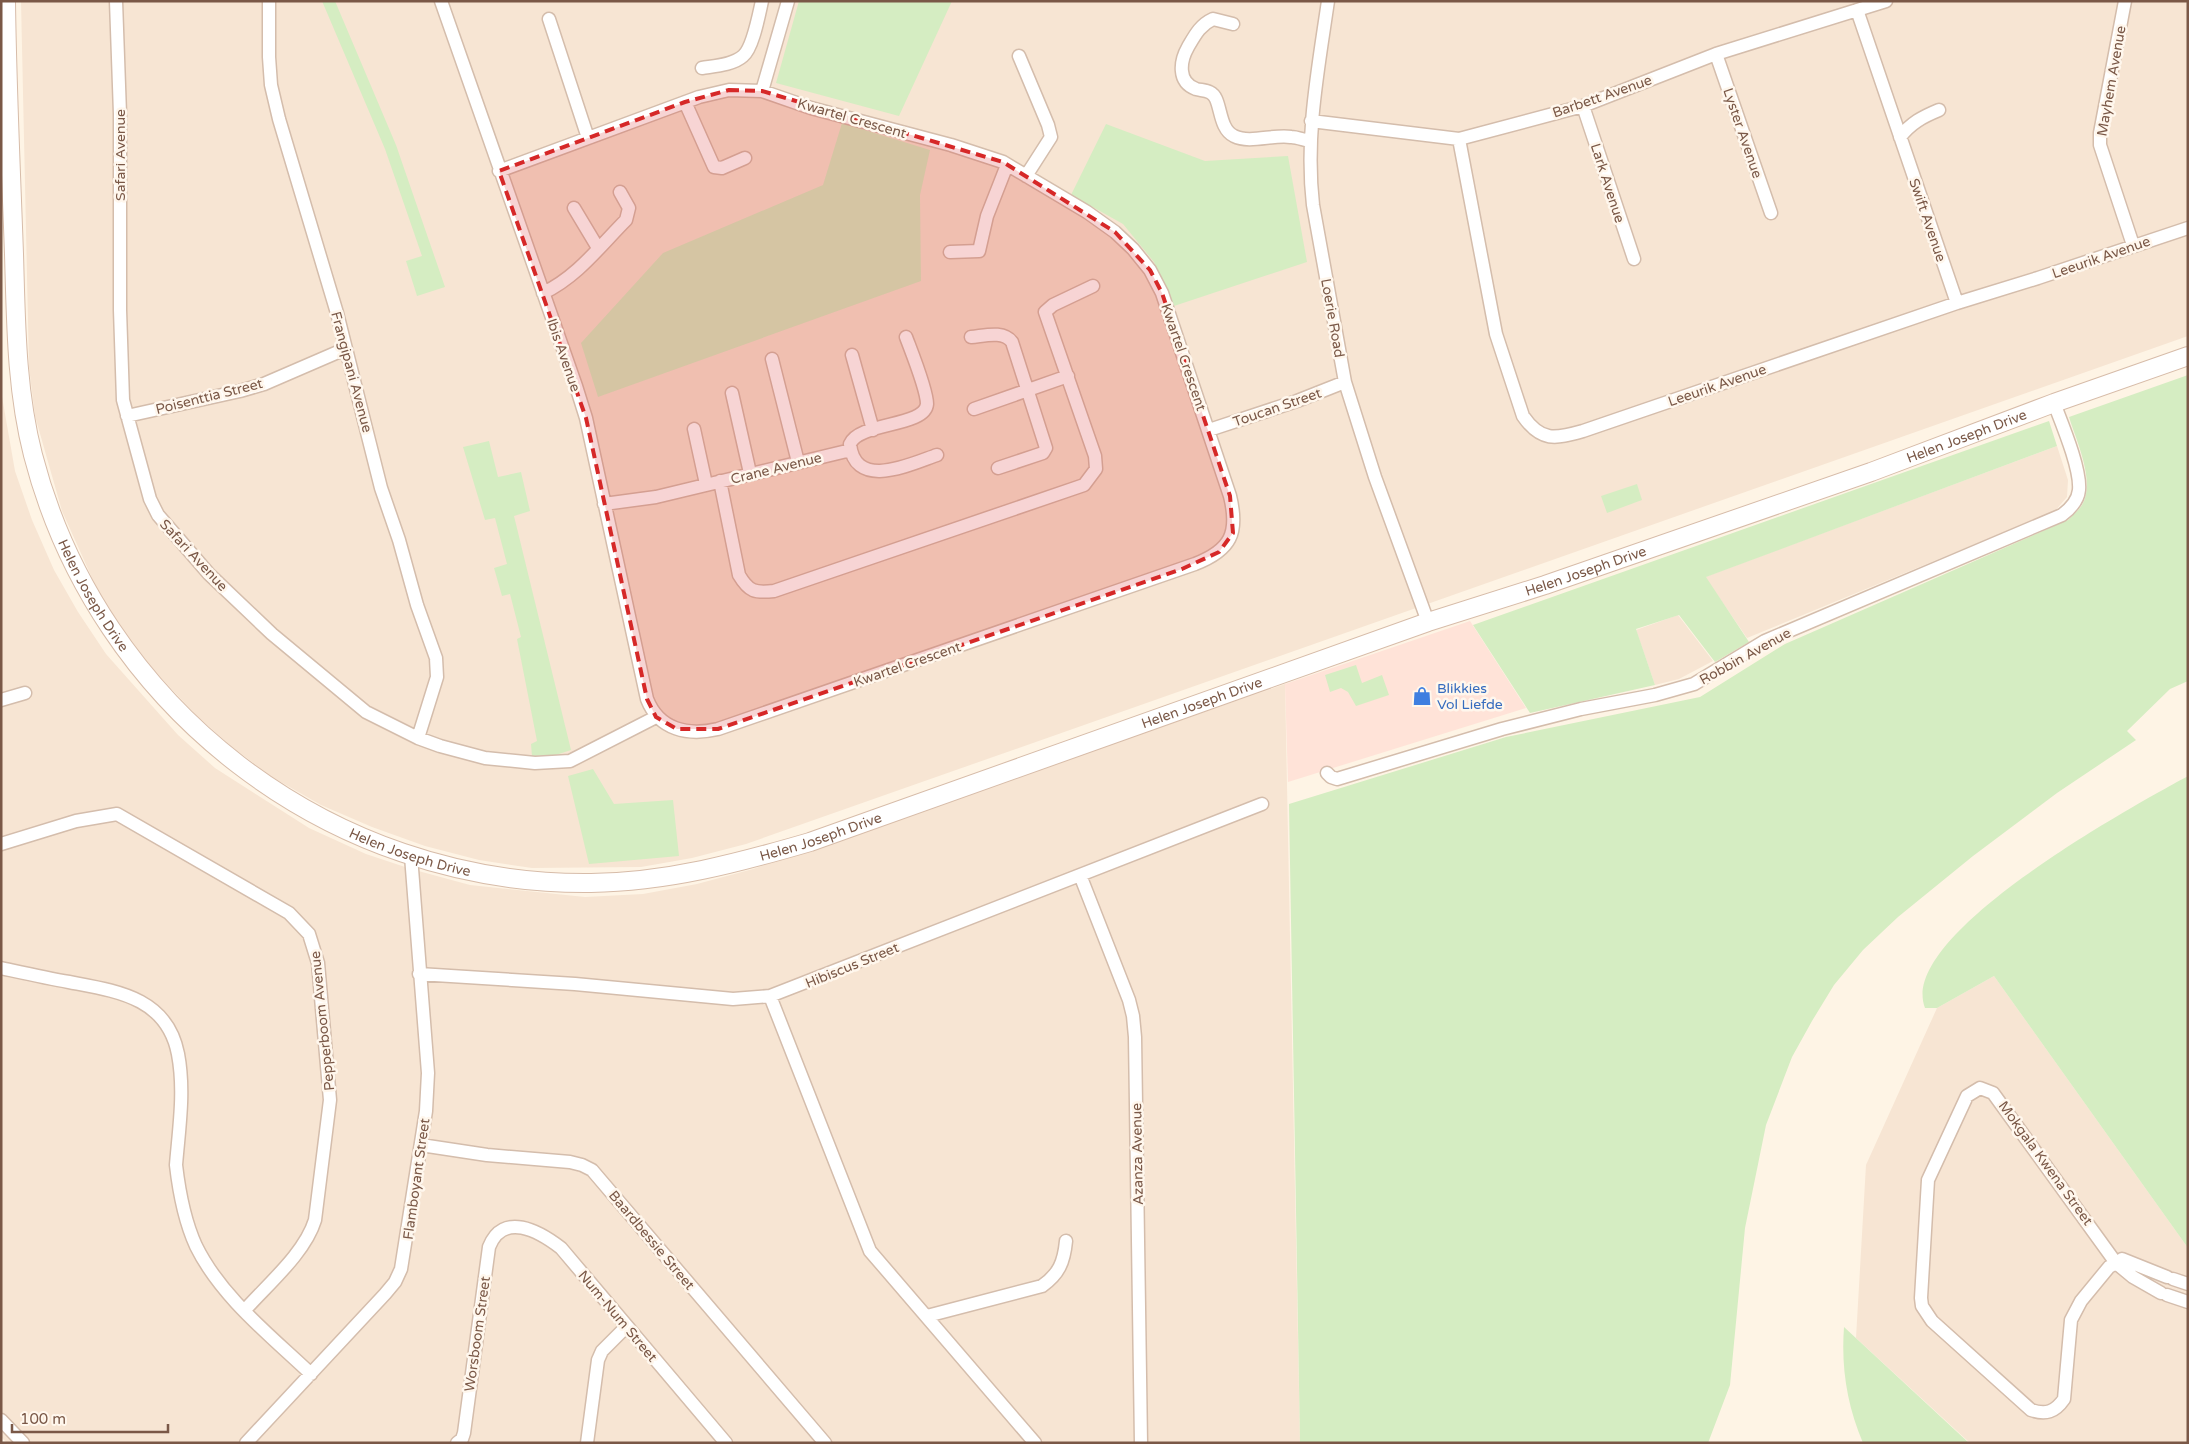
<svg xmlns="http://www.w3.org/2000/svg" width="2189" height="1444" viewBox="0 0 2189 1444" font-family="'Varela Round',sans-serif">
  <rect width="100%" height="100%" fill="#fef4e5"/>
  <path fill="#f7e5d3" d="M21,1H2188V336L746,844L692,858L641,867L532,868L479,860L425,846L372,827L321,805L272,777L232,747L196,715L162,679L127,639L101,598L62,511L35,416L29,367Z
    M1,391L15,471L32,520L54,570L78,612L106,654L178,735L215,768L309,828L366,854L411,869L470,885L585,897L643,894L697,884L753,869L1285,684L1300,1443H7L1,1437Z
    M2057,446L2068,480L2067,497L2055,511L1747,638L1705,577Z
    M1678,615L1713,661L1679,679L1655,685L1636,630Z
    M1994,976L2188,1248V1443H1970L1856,1338L1866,1165L1937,1008Z"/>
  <path fill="#ffe3d8" d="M1470,621L1526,708L1288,782L1285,684Z"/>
  <path fill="#d5edc2" d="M322,1H335L396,145L445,287L417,296L406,261L422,256L385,149Z
    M799,1H952L899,116L776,83Z
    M842,123L930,150L920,195L921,281L598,397L581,343L663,253L823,185Z
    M1106,124L1205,161L1288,156L1307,262L1174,306L1154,262L1123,224L1071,195Z
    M2188,375V681L2170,689L2127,731L2136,740L2057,793L1973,856L1898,917L1863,950L1834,985L1812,1021L1792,1057L1766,1125L1745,1228L1730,1385L1708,1443H1300L1289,804L1506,737L1700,697L1785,644L2068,520C2073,515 2079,510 2082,505C2096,482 2076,440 2069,417Z
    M2049,421L2057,446L1706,577L1749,642L1715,662L1679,615L1636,629L1655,685L1530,713L1473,625Z
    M489,441L498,477L521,472L530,511L514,516L571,750L556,755L532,756L531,744L537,741L517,639L521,637L510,594L502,596L494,568L507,564L495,518L485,520L463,447Z
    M1637,484L1642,500L1607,513L1601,496Z
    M1356,665L1362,683L1382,675L1389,695L1356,706L1348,692L1341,688L1330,692L1325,675Z
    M593,769L614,804L673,800L679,856L589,864L568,776Z
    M2188,776V1248L1994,976L1937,1008H1925C1896,935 2135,805 2188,776Z
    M1844,1327L1969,1443H1863C1847,1405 1841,1368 1844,1327Z"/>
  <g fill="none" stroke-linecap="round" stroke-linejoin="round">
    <g stroke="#d4bdac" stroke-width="15">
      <path id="street" d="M116,1L120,114V310L123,400L150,499L158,515L209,574L272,634L366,712L418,738L440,746L485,758L535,763L570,761L656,717
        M269,1V57L271,85L279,119L337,313L381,488L399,540L417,605L436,658L437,677L418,738
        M441,1L576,386L586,418L647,699C659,730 688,736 718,729L1195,564C1231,550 1239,533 1230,496L1162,293L1150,270L1133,249L1115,232L1087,212L1003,162L951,145L811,108L762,91L729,90L699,97L499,171
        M1328,1C1318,70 1305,136 1313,205L1345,382L1375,477L1428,622
        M2125,1L2100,133V145L2133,245
        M1857,10L1957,303
        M549,19L588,138
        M1233,24L1213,19C1200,25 1195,35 1188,47C1180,61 1177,82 1196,89C1204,91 1212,90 1216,99C1221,110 1221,130 1234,136C1250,144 1273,134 1291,137C1297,137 1304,140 1310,141
        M1716,54L1771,213
        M1019,56L1048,125L1051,137L1026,176
        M702,68C714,66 733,65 743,56C753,48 759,14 762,1
        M762,91L788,1
        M685,102L714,167L722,168L745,158
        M1583,106L1634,259
        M1311,121L1459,139L1583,106L1716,54L1886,1
        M1900,137C1911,123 1922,117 1939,110
        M1459,139L1496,334L1523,416C1541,442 1555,439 1583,431L1957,303L2038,278L2188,228
        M574,208L598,248
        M950,252L979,251L987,216L1007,165
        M543,293C577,277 600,246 626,220L629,208L620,192
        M906,337C912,353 927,390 927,404C925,427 859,422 850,444C855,491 911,464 937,455
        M971,337C984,336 1003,330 1012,342L1046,448L1043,453L998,468
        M852,355L873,430
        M772,359L798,462
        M732,393L750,473
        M974,409L1068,376
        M127,416L240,391L264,384L345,349
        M694,429L706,484
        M1209,430L1297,401L1345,382
        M720,481L739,575C749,592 755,593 774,591L1084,485L1096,469L1095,456L1045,312L1053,305L1093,286
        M604,504L656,497L851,450
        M1,700L25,693
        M1327,773L1331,777L1337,779L1502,729L1581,709L1655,695L1694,684L1765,641L2062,515C2070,509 2078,501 2079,490C2081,469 2062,424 2054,403
        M1,844L76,821L117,814L289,913L309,934L318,963L330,1100L315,1220C305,1253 268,1284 244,1311
        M1080,875L1129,1000L1133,1016L1135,1037L1141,1443
        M1,968C24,973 46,978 69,982C116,991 167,997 178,1054C185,1091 179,1128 176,1165C179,1191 185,1222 196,1246C221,1297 271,1336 311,1374
        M419,974L575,984L733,999L770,996L1262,804
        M770,996L870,1251L1035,1443
        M421,1145L487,1155L570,1162L582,1165L592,1170L825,1443
        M2122,1259L2167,1277
        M2128,1262L2116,1263L2109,1267L2081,1301L2071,1320L2064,1399C2055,1412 2046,1415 2031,1410L1932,1321L1922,1306L1921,1298L1928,1180L1967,1096L1980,1088L1993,1093L2116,1263L2133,1277L2161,1293
        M2173,1279L2188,1284
        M2167,1295L2188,1302
        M927,1316L1042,1286C1059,1274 1064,1262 1066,1241
        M1,1420L23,1443
        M246,1443L385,1294L395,1282L401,1269L426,1111L428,1073L411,856
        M457,1443L462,1439L464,1433L489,1247C503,1211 539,1231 561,1248L726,1443
        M587,1443L598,1360L602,1351L626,1327"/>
    </g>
    <g stroke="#d7bca9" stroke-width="20">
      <g id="secondary">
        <path id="s1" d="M6,1C7,85 11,170 14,254C16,321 16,389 33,455C98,707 330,886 591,883C667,882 738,863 810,842L1428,622L1545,585L1871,472L2054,403L2188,356"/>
      </g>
    </g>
    <use href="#street" stroke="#fff" stroke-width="12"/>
    <use href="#secondary" stroke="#fff" stroke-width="18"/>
  </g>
  <path fill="#d62828" fill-opacity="0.2" stroke="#d62828" stroke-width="4" stroke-dasharray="10 6" stroke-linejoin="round" d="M729,90L762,91L1003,162L1115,232L1150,270L1162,293L1230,496L1233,533L1219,552L1182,569L718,729H677L656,717L647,699L586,418L499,171L685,102Z"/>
  <defs>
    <g id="shop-bare" transform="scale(1.5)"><path d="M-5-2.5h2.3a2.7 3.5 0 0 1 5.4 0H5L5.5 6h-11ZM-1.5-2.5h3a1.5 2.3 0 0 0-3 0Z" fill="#3f7fe0" stroke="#fff7ed" stroke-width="2.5" paint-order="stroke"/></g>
  </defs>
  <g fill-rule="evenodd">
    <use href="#shop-bare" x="1422" y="696"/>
  </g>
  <g text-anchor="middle" stroke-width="5" stroke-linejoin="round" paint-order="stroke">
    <g font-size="14" fill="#7a5847" stroke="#fff7ed">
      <text transform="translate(2111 81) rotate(-80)" y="5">Mayhem Avenue</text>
      <text transform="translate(1602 96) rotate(-19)" y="5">Barbett Avenue</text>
      <text transform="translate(852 118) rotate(16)" y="5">Kwartel Crescent</text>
      <text transform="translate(1743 133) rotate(71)" y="5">Lyster Avenue</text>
      <text transform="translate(120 155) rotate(-90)" y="5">Safari Avenue</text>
      <text transform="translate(1608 183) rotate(72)" y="5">Lark Avenue</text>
      <text transform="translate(1928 220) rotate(71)" y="5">Swift Avenue</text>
      <text transform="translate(2101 257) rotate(-19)" y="5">Leeurik Avenue</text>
      <text transform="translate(1333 318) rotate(80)" y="5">Loerie Road</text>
      <text transform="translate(564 355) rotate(71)" y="5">Ibis Avenue</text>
      <text transform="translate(1184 357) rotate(71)" y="5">Kwartel Crescent</text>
      <text transform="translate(352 372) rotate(75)" y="5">Frangipani Avenue</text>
      <text transform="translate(1717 385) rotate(-19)" y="5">Leeurik Avenue</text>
      <text transform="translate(209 396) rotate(-14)" y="5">Poisenttia Street</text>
      <text transform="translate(1277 407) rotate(-19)" y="5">Toucan Street</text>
      <text dy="5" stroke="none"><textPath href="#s1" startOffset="2662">Helen Joseph Drive</textPath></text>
      <text transform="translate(776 468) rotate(-14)" y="5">Crane Avenue</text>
      <text transform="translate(194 555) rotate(47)" y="5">Safari Avenue</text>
      <text dy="5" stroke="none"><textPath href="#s1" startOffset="2258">Helen Joseph Drive</textPath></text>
      <text dy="5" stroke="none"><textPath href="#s1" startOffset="609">Helen Joseph Drive</textPath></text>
      <text transform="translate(1745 656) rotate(-29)" y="5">Robbin Avenue</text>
      <text transform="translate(907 664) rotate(-19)" y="5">Kwartel Crescent</text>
      <text dy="5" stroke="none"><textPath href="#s1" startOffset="1852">Helen Joseph Drive</textPath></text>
      <text dy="5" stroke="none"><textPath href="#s1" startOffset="1448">Helen Joseph Drive</textPath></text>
      <text dy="5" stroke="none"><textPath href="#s1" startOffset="1028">Helen Joseph Drive</textPath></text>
      <text transform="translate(852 965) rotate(-22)" y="5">Hibiscus Street</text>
      <text transform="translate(322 1021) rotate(-96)" y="5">Pepperboom Avenue</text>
      <text transform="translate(1137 1154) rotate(-91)" y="5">Azanza Avenue</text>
      <text transform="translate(2046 1163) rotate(54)" y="5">Mokgala Kwena Street</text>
      <text transform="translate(416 1179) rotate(-82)" y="5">Flamboyant Street</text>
      <text transform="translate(652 1240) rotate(50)" y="5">Baardbessie Street</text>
      <text transform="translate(618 1316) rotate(50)" y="5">Num-Num Street</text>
      <text transform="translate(477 1334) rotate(-82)" y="5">Worsboom Street</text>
    </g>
    <g font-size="14" fill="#366cbe" stroke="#fff7ed" text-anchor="start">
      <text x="1437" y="693">Blikkies<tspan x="1437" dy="16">Vol Liefde</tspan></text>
    </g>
  </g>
  <rect width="2189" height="1444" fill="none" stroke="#7a5847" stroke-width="5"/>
  <path d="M12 1424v8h156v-8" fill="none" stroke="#7a5847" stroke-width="2.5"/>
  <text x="20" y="1424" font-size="15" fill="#7a5847" stroke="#fff7ed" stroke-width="4" paint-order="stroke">100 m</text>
</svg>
